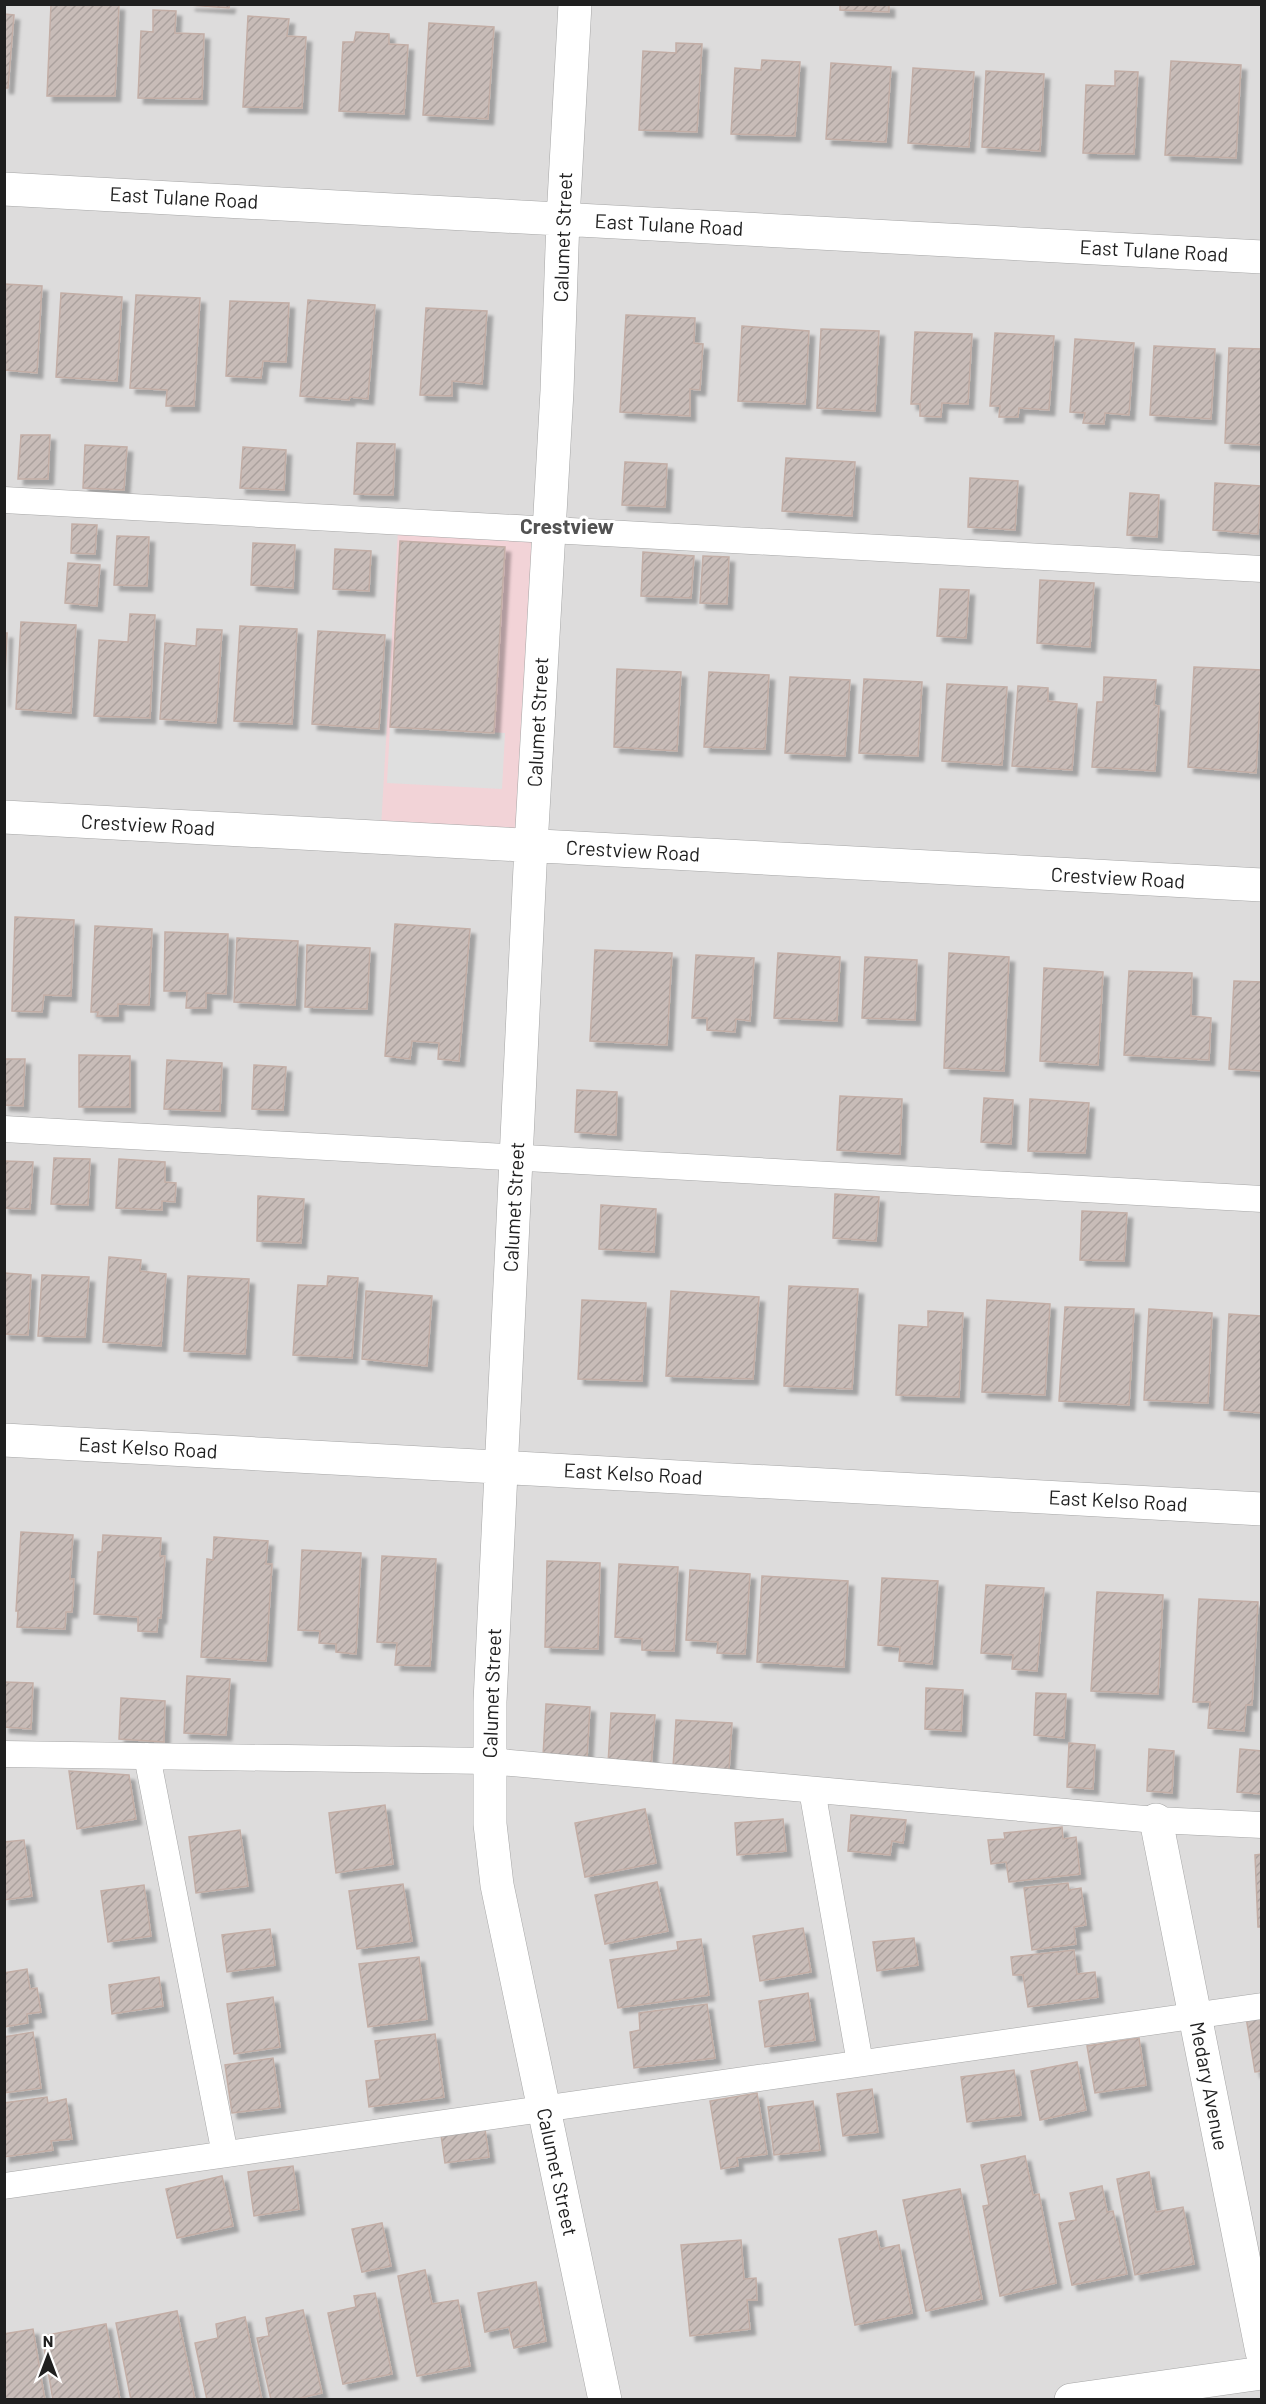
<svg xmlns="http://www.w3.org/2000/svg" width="1266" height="2404" viewBox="0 0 1266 2404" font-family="Barlow,sans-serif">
  <defs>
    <pattern id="building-hatch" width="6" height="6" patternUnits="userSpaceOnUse" patternTransform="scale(1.5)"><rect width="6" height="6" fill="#c8bcb8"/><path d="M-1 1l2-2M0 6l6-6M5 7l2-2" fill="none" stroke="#aba19e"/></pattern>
    <filter id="shadow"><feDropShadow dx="5.5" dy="5.5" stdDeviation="1.5" flood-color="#0004"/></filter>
  </defs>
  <rect width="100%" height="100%" fill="#f0ebe5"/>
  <path fill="#dddcdc" d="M5,5H1261V2399H5Z"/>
  <path fill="#f2d3d7" d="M398,530L538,537L522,834L381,828Z"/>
  <path fill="#dfdfdf" d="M390,727L505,733L502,789L387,783Z"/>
  <path fill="url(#building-hatch)" stroke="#c3aea6" stroke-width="1.5" filter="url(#shadow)" d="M51,4L119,5L115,96H47Z
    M190,4H230L229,8L190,5Z
    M840,4H889V12L840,10Z
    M153,10L176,11L175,33L204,34L202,99L138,98L141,31L153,32Z
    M4,14L14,15L8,88H4Z
    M248,16L289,19L287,36L306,37L302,108L243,107Z
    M429,23L494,27L488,119L423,115Z
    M356,32L389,34V44L408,45L404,114L339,111L343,42H354Z
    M676,43L702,44L697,132L639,130L643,51L676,53Z
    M762,60L800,62L795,136L731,134L735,68L761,70Z
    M1171,61L1241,65L1236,158L1165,155Z
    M831,63L891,67L886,142L826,139Z
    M913,68L974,72L969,147L908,143Z
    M986,71L1044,74L1040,151L982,147Z
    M1115,71L1138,72L1134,154L1083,153L1086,85L1115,86Z
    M4,284L42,286L37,373L4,370Z
    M61,293L122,297L117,381L56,377Z
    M136,295L200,298L194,406H166L167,390L130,388Z
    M308,300L375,305L368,399L350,397L349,400L300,396Z
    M230,301L289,303L286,362L263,361L261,378L226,376Z
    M426,308L487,311L482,384L452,381V396L420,395Z
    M626,315L695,318L694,343L703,344L700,390L690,389V416L620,412Z
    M742,326L809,331L805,404L738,401Z
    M821,329L879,331L875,411L817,408Z
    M915,332L972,334L968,404L942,403L941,417L920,416V404H911Z
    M995,333L1054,336L1049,410L1019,408L1018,417H999L1000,406H990Z
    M1075,339L1134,343L1129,415L1105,413L1104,424L1083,423L1085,413L1070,412Z
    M1154,346L1215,349L1211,419L1150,415Z
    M1229,348L1262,349V445L1225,443Z
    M21,435H50L48,479H18Z
    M357,443L395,444L393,495L354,494Z
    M85,445L127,447L124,490L83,488Z
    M243,447L286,450L284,490L240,488Z
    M786,458L855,462L852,516L782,511Z
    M625,462L667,464L665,507L622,505Z
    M970,478L1018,481L1015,530L968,527Z
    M1215,483L1261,486L1258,534L1213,530Z
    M1130,493L1159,495L1157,537L1127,535Z
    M72,524L97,525L95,554L71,553Z
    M117,536L149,537L147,586L114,585Z
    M400,541L505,547L494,733L390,727Z
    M253,543L295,545L293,588L251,585Z
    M335,549L371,551L369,591L333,589Z
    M643,552L694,556L691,598L641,596Z
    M703,556L729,557L727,604L700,603Z
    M68,563L100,565L97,606L65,603Z
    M1040,580L1094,583L1090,647L1037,643Z
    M940,589L969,590L966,638L937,636Z
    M130,614L155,615L150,718L94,716L99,640L128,642Z
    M21,622L76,625L71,713L16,709Z
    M240,626L297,629L292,724L234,721Z
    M197,629L222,630L216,723L160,719L165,643L196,646Z
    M318,631L385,635L379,729L312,724Z
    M4,633H7L4,702Z
    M1194,667L1262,670L1256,773L1188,767Z
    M617,669L681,672L677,751L614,747Z
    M709,672L769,675L765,749L704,747Z
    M790,677L850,680L845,756L785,753Z
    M1104,677L1156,680L1154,705L1159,706L1155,771L1092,767L1097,702H1103Z
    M864,679L922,682L918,756L859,753Z
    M947,684L1007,687L1002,765L942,761Z
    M1018,686L1048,688V701L1077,704L1072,770L1012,766Z
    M15,917L74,920L71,996L44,995L42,1012L12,1011Z
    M395,924L470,929L459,1061L438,1059L439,1043L412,1041L410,1059L385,1056Z
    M95,926L152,929L149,1005L118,1004V1016H97L98,1012H91Z
    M165,932L228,934L226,994L206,993V1008H186L187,991H164Z
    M237,938L298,941L295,1005L234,1002Z
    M307,945L370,948L367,1009L305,1007Z
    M595,950L672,953L667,1045L590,1041Z
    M778,953L840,957L837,1021L774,1018Z
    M949,953L1009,957L1004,1071L944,1068Z
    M696,955L754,958L750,1021L736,1019L735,1032L707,1030V1018H692Z
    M865,957L917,960L915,1020L862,1018Z
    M1044,968L1103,972L1098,1065L1040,1061Z
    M1129,971L1192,973L1191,1016L1211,1018L1209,1060L1124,1055Z
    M1234,981L1262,982V1071L1229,1069Z
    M79,1055L130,1056V1107H79Z
    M4,1059H25L23,1106L4,1105Z
    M167,1060L222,1063L220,1111L164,1109Z
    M254,1065L286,1067L283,1110L252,1109Z
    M577,1090L617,1092L616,1135L575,1132Z
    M840,1096L902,1099L900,1154L837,1150Z
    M984,1098L1013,1100L1011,1144L981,1142Z
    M1030,1099L1089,1103L1085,1153L1028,1151Z
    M54,1158L90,1159L88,1205L51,1204Z
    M119,1159L165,1162V1182L176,1183L175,1202L162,1201V1210L116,1208Z
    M4,1161L33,1162L30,1209L4,1208Z
    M835,1194L879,1197L876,1241L833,1238Z
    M258,1196L304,1199L301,1243L257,1241Z
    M601,1205L656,1209L654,1252L599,1249Z
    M1082,1211L1127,1213L1124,1261L1080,1260Z
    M109,1257L141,1260L140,1271L166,1274L161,1346L103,1342Z
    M4,1273L31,1275L28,1335L4,1334Z
    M42,1275L89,1277L85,1337L38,1336Z
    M188,1276L249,1279L245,1354L184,1351Z
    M328,1276L358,1278L352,1358L293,1355L298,1285L327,1286Z
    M789,1286L858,1289L852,1389L784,1386Z
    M366,1291L432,1296L427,1366L362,1359Z
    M671,1291L759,1297L753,1379L666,1376Z
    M582,1300L646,1303L642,1381L578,1379Z
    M987,1300L1050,1304L1045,1395L982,1392Z
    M1065,1307L1134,1309L1129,1405L1059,1401Z
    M1149,1309L1212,1313L1208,1403L1144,1400Z
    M928,1311L963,1313L959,1397L896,1395L899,1325L928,1327Z
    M1229,1314L1262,1316V1413L1224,1410Z
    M21,1532L73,1535L70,1579H74L72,1612H66L65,1629L17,1627L18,1611H16Z
    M103,1535L161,1538L160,1556H165L161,1618H158L157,1632L138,1631V1617L94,1614L98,1552H102Z
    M214,1537L268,1541L266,1564H272L266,1661L201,1657L207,1559L213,1560Z
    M302,1550L361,1553L356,1654L336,1652V1644L319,1643L320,1631L298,1630Z
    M382,1556L436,1559L430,1666L395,1665L397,1643L377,1642Z
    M547,1561L600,1563L598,1649L545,1647Z
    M619,1564L678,1567L674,1651L642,1650V1639L615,1637Z
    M690,1570L750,1574L745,1654L717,1653L718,1642L686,1640Z
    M762,1576L848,1581L844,1667L757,1662Z
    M882,1578L938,1581L932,1664L899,1661L900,1647L878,1645Z
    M986,1585L1044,1588L1037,1671L1012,1669L1013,1655L981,1653Z
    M1097,1592L1163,1595L1158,1694L1091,1691Z
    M1199,1599L1258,1602L1252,1705H1246L1244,1731L1208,1728L1210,1702H1193Z
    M187,1676L230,1679L226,1735L184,1733Z
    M4,1682L33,1683L31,1729L4,1727Z
    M926,1688L963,1690L961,1731L925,1729Z
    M1036,1693L1066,1694L1064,1738L1034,1735Z
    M121,1698L165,1701L164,1742L119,1739Z
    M546,1704L590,1707L587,1758L543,1756Z
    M611,1713L655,1715L651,1767L608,1764Z
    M676,1720L732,1723L729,1770L673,1767Z
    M1069,1743L1095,1745L1093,1789L1067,1787Z
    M1149,1749L1174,1751L1172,1793L1147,1791Z
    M1240,1749L1262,1751V1794L1237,1792Z
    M69,1771L129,1775L136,1819L77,1829Z
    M385,1805L393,1864L336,1873L329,1813Z
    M645,1809L656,1863L585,1877L575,1823Z
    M851,1815L906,1820L903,1843L892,1841L890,1855L848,1851Z
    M783,1819L786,1851L737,1855L735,1823Z
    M1062,1827L1063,1839L1076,1837L1080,1874L1009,1882L1006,1862L991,1864L988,1840L1005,1839L1004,1833Z
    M240,1830L248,1886L196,1893L189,1837Z
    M24,1840L32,1896L4,1900V1842Z
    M1262,1854V1927H1258L1255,1855Z
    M657,1882L668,1931L605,1944L595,1895Z
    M1068,1883L1069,1890L1081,1888L1086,1925L1074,1927L1076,1944L1032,1950L1024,1888Z
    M403,1884L412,1941L357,1949L349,1891Z
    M144,1885L151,1936L108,1942L101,1891Z
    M803,1928L811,1972L760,1981L753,1936Z
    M270,1929L275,1965L227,1972L222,1935Z
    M914,1938L918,1965L877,1971L873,1942Z
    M701,1939L709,1995L618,2008L610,1960L678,1950L677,1942Z
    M1074,1950L1077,1974L1095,1972L1098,1997L1028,2007L1023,1975H1013L1011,1957Z
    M419,1957L427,2019L368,2027L359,1964Z
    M27,1969L30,1989L37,1988L41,2012L27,2014L28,2023L4,2027V1973Z
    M159,1977L163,2006L112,2014L109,1985Z
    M808,1993L815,2040L765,2047L759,2001Z
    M273,1997L280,2047L234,2054L227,2004Z
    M707,2004L715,2058L634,2068L630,2032L640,2030L639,2013Z
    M1262,2014V2071L1255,2072L1246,2017Z
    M33,2032L41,2088L4,2093V2037Z
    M435,2034L444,2097L369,2107L366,2081L380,2079L375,2041Z
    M1139,2038L1146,2085L1095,2093L1087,2046Z
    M273,2058L280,2107L232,2113L225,2065Z
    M1077,2062L1086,2110L1040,2120L1031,2071Z
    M1014,2070L1021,2115L967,2122L961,2077Z
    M872,2089L878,2132L843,2136L837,2094Z
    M757,2093L767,2154L737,2158L738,2166L721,2169L710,2101Z
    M47,2097L48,2103L66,2099L72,2139L51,2141L53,2150L4,2157V2103Z
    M813,2101L820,2150L774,2155L768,2107Z
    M485,2129L489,2157L445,2163L441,2135Z
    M1025,2156L1033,2195L1039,2194L1056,2283L1000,2296L983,2206L989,2205L981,2165Z
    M293,2166L299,2209L254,2216L248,2172Z
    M1149,2172L1156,2212L1183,2207L1194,2264L1135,2275L1117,2179Z
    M222,2176L233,2226L177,2238L166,2189Z
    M1102,2186L1107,2212L1113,2211L1127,2274L1072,2285L1059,2223L1076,2220L1070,2193Z
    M960,2189L982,2299L926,2311L903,2200Z
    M382,2223L391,2266L362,2272L352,2229Z
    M876,2231L880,2249L899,2245L912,2313L855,2325L839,2239Z
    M741,2240L744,2279L756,2278L757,2300H747L750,2329L690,2336L681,2245Z
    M425,2270L432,2304L458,2300L470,2366L417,2376L398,2276Z
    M536,2282L546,2341L514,2348L509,2327L485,2332L478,2293Z
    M375,2293L392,2374L343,2384L328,2313L356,2307L354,2296Z
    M303,2310L322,2393L292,2400H271L257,2338L269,2336L266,2318Z
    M177,2311L195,2400H131L116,2323Z
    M245,2317L262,2400H207L195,2343L218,2338L216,2324Z
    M106,2324L120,2400H53L42,2336Z
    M33,2329L45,2400H4V2334Z"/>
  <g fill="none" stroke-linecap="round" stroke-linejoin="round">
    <g stroke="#a6a6a6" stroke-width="27">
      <path id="service" d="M4,500L1262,569
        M4,1129L1262,1199
        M4,1754L489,1761L1156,1820L1262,1825
        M147,1756L225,2154
        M812,1790L860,2063
        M4,2186L1262,2006"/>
    </g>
    <g stroke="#a6a6a6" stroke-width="34">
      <path id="minor" d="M575,4L563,219L557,391L531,846L490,1702V1824L497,1885L605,2400
        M4,189L1262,257
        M4,817L1262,885
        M4,1440L1262,1509
        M1156,1820L1262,2352
        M1071,2400L1262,2373"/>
    </g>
    <use href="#service" stroke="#fff" stroke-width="26"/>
    <use href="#minor" stroke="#fff" stroke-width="33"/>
  </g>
  <g text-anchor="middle" stroke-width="6" stroke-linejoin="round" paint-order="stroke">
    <g font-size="20" fill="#1f1f1f" stroke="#fff">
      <text transform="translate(184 198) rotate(3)" y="7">East Tulane Road</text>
      <text transform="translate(669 225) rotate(3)" y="7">East Tulane Road</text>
      <text transform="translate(563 237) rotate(-88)" y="7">Calumet Street</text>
      <text transform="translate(1154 251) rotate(3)" y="7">East Tulane Road</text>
      <text transform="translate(538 722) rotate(-87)" y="7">Calumet Street</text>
      <text transform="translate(148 825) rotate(3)" y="7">Crestview Road</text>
      <text transform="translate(633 851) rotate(3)" y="7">Crestview Road</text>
      <text transform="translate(1118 878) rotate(3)" y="7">Crestview Road</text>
      <text transform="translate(514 1207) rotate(-87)" y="7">Calumet Street</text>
      <text transform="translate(148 1448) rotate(3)" y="7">East Kelso Road</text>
      <text transform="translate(633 1474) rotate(3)" y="7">East Kelso Road</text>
      <text transform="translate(1118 1501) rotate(3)" y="7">East Kelso Road</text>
      <text transform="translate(492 1693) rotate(-88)" y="7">Calumet Street</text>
      <text transform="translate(1209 2086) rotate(79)" y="7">Medary Avenue</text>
      <text transform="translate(557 2172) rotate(78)" y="7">Calumet Street</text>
    </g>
    <g font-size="21" font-weight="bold" fill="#525252" stroke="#fff">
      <text x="567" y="534">Crestview</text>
    </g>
  </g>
  <rect width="1266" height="2404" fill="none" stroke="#1f1f1f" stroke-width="12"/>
  <g transform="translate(48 2356)" stroke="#ffffff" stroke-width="4.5" paint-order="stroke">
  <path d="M0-4.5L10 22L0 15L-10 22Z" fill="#1f1f1f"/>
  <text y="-9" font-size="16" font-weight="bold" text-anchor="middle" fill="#1f1f1f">N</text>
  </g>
</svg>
